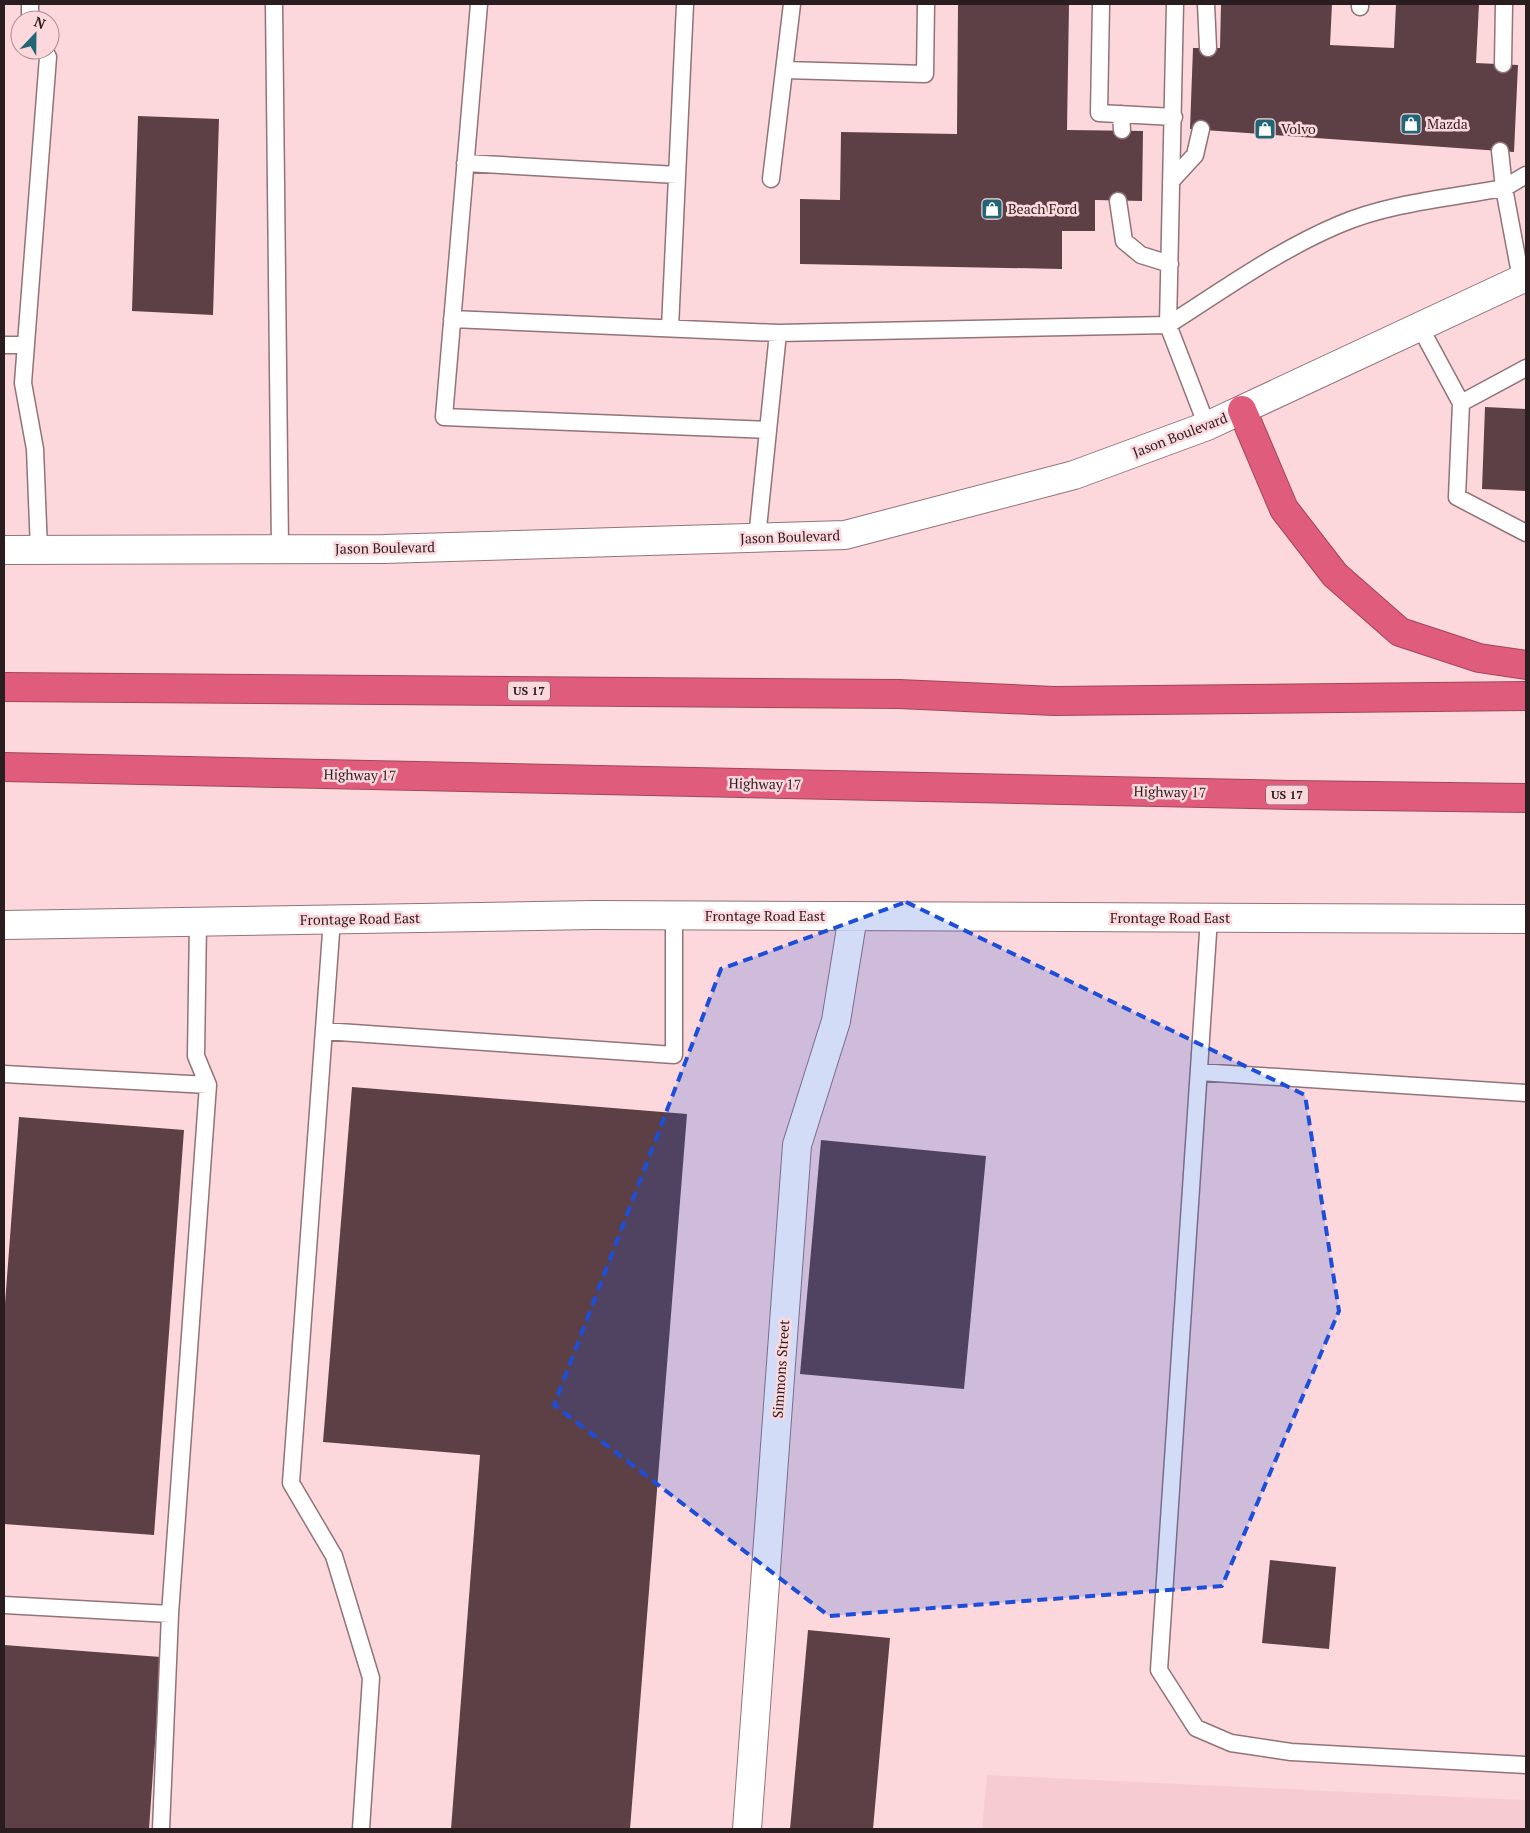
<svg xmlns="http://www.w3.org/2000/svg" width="1530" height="1833" viewBox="0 0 1530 1833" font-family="'PT Serif',serif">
  <rect width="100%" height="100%" fill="#fcd8dd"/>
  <path fill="#f7cbd2" d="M987,1775L1526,1800V1829H982Z"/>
  <path fill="#5d4045" d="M958,4H1069L1067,130L1143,131L1142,201L1095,200V231H1062V269L800,264V199L840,200L841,132L957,134Z
    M1221,4H1332L1330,45L1394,48L1396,4H1479L1476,63L1518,65L1514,152L1190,129L1193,48H1220Z
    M138,116L219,119L213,315L132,311Z
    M1485,407L1526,409V491L1482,489Z
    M352,1087L687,1114L630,1829H451L480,1455L323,1442Z
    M19,1117L184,1130L154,1535L4,1524V1317Z
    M821,1140L986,1156L964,1389L800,1374Z
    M1270,1560L1336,1567L1329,1649L1262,1643Z
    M808,1630L890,1638L873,1829H790Z
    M4,1645L161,1657L149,1829H4Z"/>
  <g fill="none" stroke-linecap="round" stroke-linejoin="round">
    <g stroke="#927378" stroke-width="19">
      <path id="lane" d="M30,4V20
        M274,4L280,549
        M479,4L444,417L768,430
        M1101,4L1099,113L1174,117
        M1206,4L1208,48
        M1360,4V7
        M1503,64L1504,4
        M785,70L925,74L926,4
        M1121,114L1122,130
        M1500,151L1504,188L1526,175
        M465,163L677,175
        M771,179L792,4
        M1172,180L1195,155L1201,129
        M1118,201L1124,241L1141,255L1170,264
        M452,319L778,333
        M1168,325C1223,290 1277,251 1338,225C1389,203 1449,198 1504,188L1521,279
        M1168,325L1175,4
        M1420,327L1461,403L1457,497L1526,533
        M670,328L685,4
        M4,345H26
        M1461,403L1526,368
        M757,538L778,333L1168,325L1207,426
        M39,550L35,449L23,383L48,57L44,50
        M1209,918L1159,1670L1196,1728L1231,1743L1291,1752L1526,1765
        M332,919L291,1483L334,1556L371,1678L361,1829
        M324,1031L674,1055V915
        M1199,1072L1526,1093
        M4,1074L208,1085
        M4,1605L170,1614L208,1085L196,1056L198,922
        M161,1829L170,1614"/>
    </g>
    <g stroke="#927378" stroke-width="30">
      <path id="street" d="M4,550L384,549L845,535L1074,475L1207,426L1526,277
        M4,925L593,915L1526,919
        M747,1829L797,1145L836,1021L853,916"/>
    </g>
    <g stroke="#a0465c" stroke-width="30">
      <path id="highway" d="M1242,410L1284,509L1335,575L1400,632L1479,658L1526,665
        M4,687L899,694L1054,701L1526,696
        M4,767L1292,795L1526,798"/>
    </g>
    <use href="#lane" stroke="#fff" stroke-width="16"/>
    <use href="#street" stroke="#fff" stroke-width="28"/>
    <use href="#highway" stroke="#e05c7d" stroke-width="28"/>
  </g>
  <path fill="#1d4ed8" fill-opacity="0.2" stroke="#1d4ed8" stroke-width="4" stroke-dasharray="10 6" stroke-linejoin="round" d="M906,902L1305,1095L1339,1311L1222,1586L829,1616L554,1405L721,969Z"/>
  <defs>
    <g id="shop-square" transform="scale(1.125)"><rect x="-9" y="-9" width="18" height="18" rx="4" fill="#216677" stroke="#fcd8dd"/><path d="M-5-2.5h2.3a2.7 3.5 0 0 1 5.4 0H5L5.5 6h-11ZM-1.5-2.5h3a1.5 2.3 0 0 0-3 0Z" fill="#fff"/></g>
  </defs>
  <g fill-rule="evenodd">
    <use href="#shop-square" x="1411" y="124"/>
    <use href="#shop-square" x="1265" y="129"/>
    <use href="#shop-square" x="992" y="209"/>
  </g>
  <g text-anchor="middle" stroke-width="5" stroke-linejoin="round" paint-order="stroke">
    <g fill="#fcd8dd" stroke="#685558" stroke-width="1">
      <rect x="508" y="681.5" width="42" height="19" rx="4"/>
      <rect x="1266" y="785.5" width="42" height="19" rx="4"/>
    </g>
    <g font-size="12" font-weight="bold" fill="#291d1f">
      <text x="529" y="695">US 17</text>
      <text x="1287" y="799">US 17</text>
    </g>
    <g font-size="14" fill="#291d1f" stroke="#fcd8dd" text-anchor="start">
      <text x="1427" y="129">Mazda</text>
      <text x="1281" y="134">Volvo</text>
      <text x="1008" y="214">Beach Ford</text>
    </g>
    <g font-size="14" fill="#291d1f" stroke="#fcd8dd">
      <text transform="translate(1180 435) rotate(-21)" y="5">Jason Boulevard</text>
      <text transform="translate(790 537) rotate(-2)" y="5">Jason Boulevard</text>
      <text transform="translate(385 548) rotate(-1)" y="5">Jason Boulevard</text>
      <text transform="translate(360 775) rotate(1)" y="5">Highway 17</text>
      <text transform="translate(765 784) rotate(1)" y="5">Highway 17</text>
      <text transform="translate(1170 792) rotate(1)" y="5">Highway 17</text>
      <text x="765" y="921">Frontage Road East</text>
      <text x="1170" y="923">Frontage Road East</text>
      <text transform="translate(360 919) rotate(-1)" y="5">Frontage Road East</text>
      <text transform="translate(781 1369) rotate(-86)" y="5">Simmons Street</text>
    </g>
  </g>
  <rect width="1530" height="1833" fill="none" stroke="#291d1f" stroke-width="10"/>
  <g transform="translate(35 35) rotate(22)"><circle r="24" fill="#fcd8dd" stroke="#a88d91"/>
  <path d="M0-4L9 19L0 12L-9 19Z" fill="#216677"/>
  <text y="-8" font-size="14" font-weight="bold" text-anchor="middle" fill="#291d1f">N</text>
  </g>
</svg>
